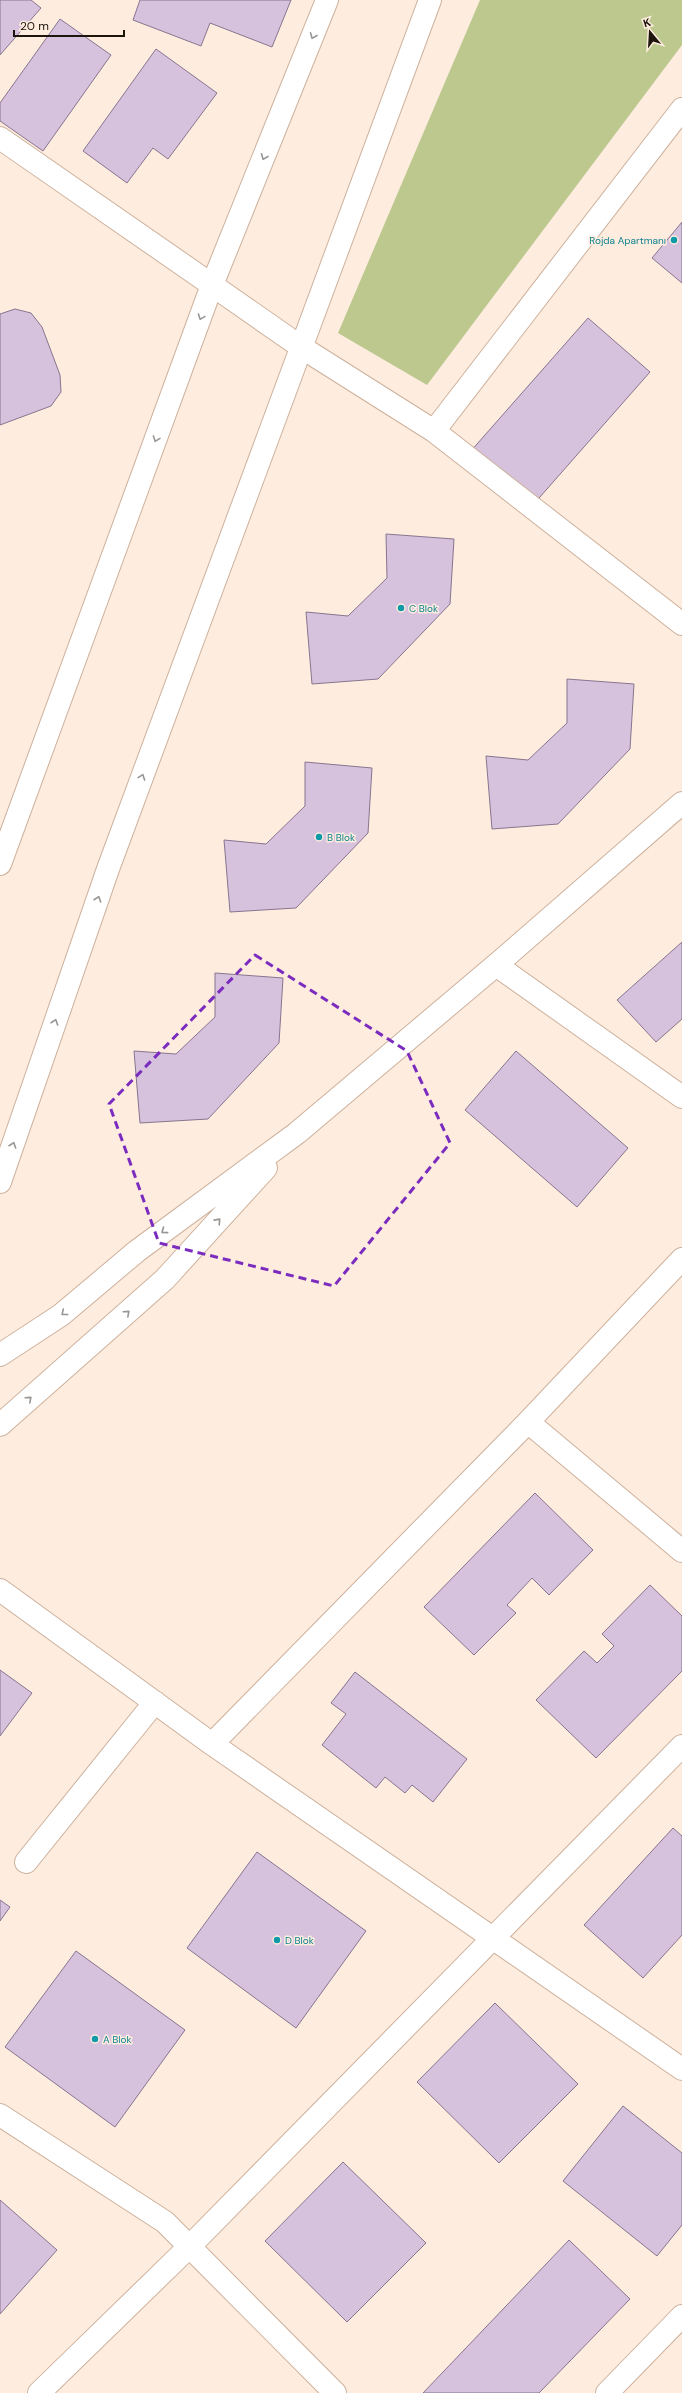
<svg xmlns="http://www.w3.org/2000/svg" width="682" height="2393" viewBox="0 0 682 2393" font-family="'DM Sans',sans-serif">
  <rect width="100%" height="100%" fill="#feecdf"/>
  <path fill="#bcc88e" d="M480,0H682V45L427,385L338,333Z"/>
  <path fill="#d6c2dd" stroke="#87758f" d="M0,0H31L41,8L0,55Z
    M140,0H291L272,47L210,23L201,46L133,20Z
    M60,19L111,55L43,151L0,121V103Z
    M156,49L217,93L168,159L153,148L127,183L83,151Z
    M682,222V283L652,258Z
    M15,309L31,313L42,327L60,375L61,392L51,406L0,425V314Z
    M588,318L650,372L532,506L470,452Z
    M386,534L454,539L450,604L378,679L312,684L306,612L348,616L387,578Z
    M567,679L634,684L630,749L558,824L492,829L486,756L528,760L567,723Z
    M305,762L372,768L368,833L296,908L230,912L224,840L266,844L305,806Z
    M682,942V1019L656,1042L617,1000Z
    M215,973L283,978L279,1043L208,1119L140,1123L134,1051L176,1054L215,1017Z
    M516,1051L628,1148L577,1207L465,1110Z
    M535,1493L593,1550L549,1595L532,1578L507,1605L516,1613L474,1655L424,1607Z
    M650,1585L682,1616V1671L596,1758L536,1700L584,1651L597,1663L614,1646L602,1634Z
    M0,1670L32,1693L0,1736Z
    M355,1672L467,1759L433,1802L412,1785L405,1793L385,1777L376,1788L322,1745L346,1714L331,1703Z
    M673,1828L682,1836V1935L643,1978L584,1925Z
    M257,1852L366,1931L296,2028L187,1948Z
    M0,1900L10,1907L0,1921Z
    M76,1951L185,2030L115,2127L5,2047Z
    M495,2003L578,2084L499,2163L417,2082Z
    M623,2106L682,2153V2225L657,2256L563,2181Z
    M343,2162L426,2243L347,2322L265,2241Z
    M0,2200L57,2250L0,2314Z
    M569,2240L630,2299L539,2393H423Z"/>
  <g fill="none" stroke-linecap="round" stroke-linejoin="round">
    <g stroke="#cdb19c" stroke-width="24">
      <path id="street" d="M0,138L212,285
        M301,347L434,431L682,624
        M434,431L682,109
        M496,965L682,1097
        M528,1422L682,1551
        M0,1590L212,1744L682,2069
        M212,1744L528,1422L682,1259
        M26,1862L155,1702
        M0,2115L165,2222L335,2393
        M39,2393L190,2246L682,1746
        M607,2393L682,2316"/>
    </g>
    <g stroke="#cdb19c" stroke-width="24">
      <path id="secondary" d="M212,285L301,347
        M0,864L212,285L327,0
        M0,1182L108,869L430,0
        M0,1355L61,1315L137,1251L297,1133L496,965L682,803
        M0,1425L165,1279L266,1168"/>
    </g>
    <use href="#street" stroke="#fff" stroke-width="22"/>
    <use href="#secondary" stroke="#fff" stroke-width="22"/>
  </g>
  <defs><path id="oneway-chevron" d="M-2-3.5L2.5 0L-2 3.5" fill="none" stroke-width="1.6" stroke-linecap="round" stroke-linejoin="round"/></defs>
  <g stroke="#999592">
    <use href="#oneway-chevron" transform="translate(313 36) rotate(112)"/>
    <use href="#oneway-chevron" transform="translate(264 157) rotate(112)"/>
    <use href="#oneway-chevron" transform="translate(201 317) rotate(110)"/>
    <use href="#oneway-chevron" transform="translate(156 439) rotate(110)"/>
    <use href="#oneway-chevron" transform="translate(142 777) rotate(-70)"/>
    <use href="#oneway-chevron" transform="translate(98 899) rotate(-71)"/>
    <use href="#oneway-chevron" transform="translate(55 1022) rotate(-71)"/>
    <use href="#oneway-chevron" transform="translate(13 1145) rotate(-71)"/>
    <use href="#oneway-chevron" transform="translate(218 1221) rotate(-48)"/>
    <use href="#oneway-chevron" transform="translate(164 1231) rotate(144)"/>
    <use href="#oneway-chevron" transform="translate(64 1313) rotate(141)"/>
    <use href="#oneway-chevron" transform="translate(127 1313) rotate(-42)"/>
    <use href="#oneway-chevron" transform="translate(29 1399) rotate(-42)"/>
  </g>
  <path fill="none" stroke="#7b2cbf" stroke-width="3" stroke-dasharray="8 5" stroke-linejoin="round" d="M255,955L407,1051L450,1143L334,1286L159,1243L109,1104Z"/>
  <g fill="#0f9aa8" stroke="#feecdf" stroke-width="1.5">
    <circle cx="674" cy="240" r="4"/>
    <circle cx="401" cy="608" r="4"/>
    <circle cx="319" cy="837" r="4"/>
    <circle cx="277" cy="1940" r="4"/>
    <circle cx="95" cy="2039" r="4"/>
  </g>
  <g text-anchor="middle" stroke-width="3" stroke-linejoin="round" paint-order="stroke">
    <g font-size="10" fill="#0d838f" stroke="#feecdf" text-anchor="start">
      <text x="666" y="244" text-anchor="end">Rojda Apartmanı</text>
      <text x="409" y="612">C Blok</text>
      <text x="327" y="841">B Blok</text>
      <text x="285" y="1944">D Blok</text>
      <text x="103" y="2043">A Blok</text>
    </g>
  </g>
  <g transform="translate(650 32) rotate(342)" stroke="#feecdf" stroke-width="3" paint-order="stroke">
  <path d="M0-3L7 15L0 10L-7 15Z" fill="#1d140c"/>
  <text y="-6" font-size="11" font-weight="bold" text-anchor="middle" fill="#1d140c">K</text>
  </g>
  <path d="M14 30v6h110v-6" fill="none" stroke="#1d140c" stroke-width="2"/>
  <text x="20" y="30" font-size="12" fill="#1d140c" stroke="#feecdf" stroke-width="3" paint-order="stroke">20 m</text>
</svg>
